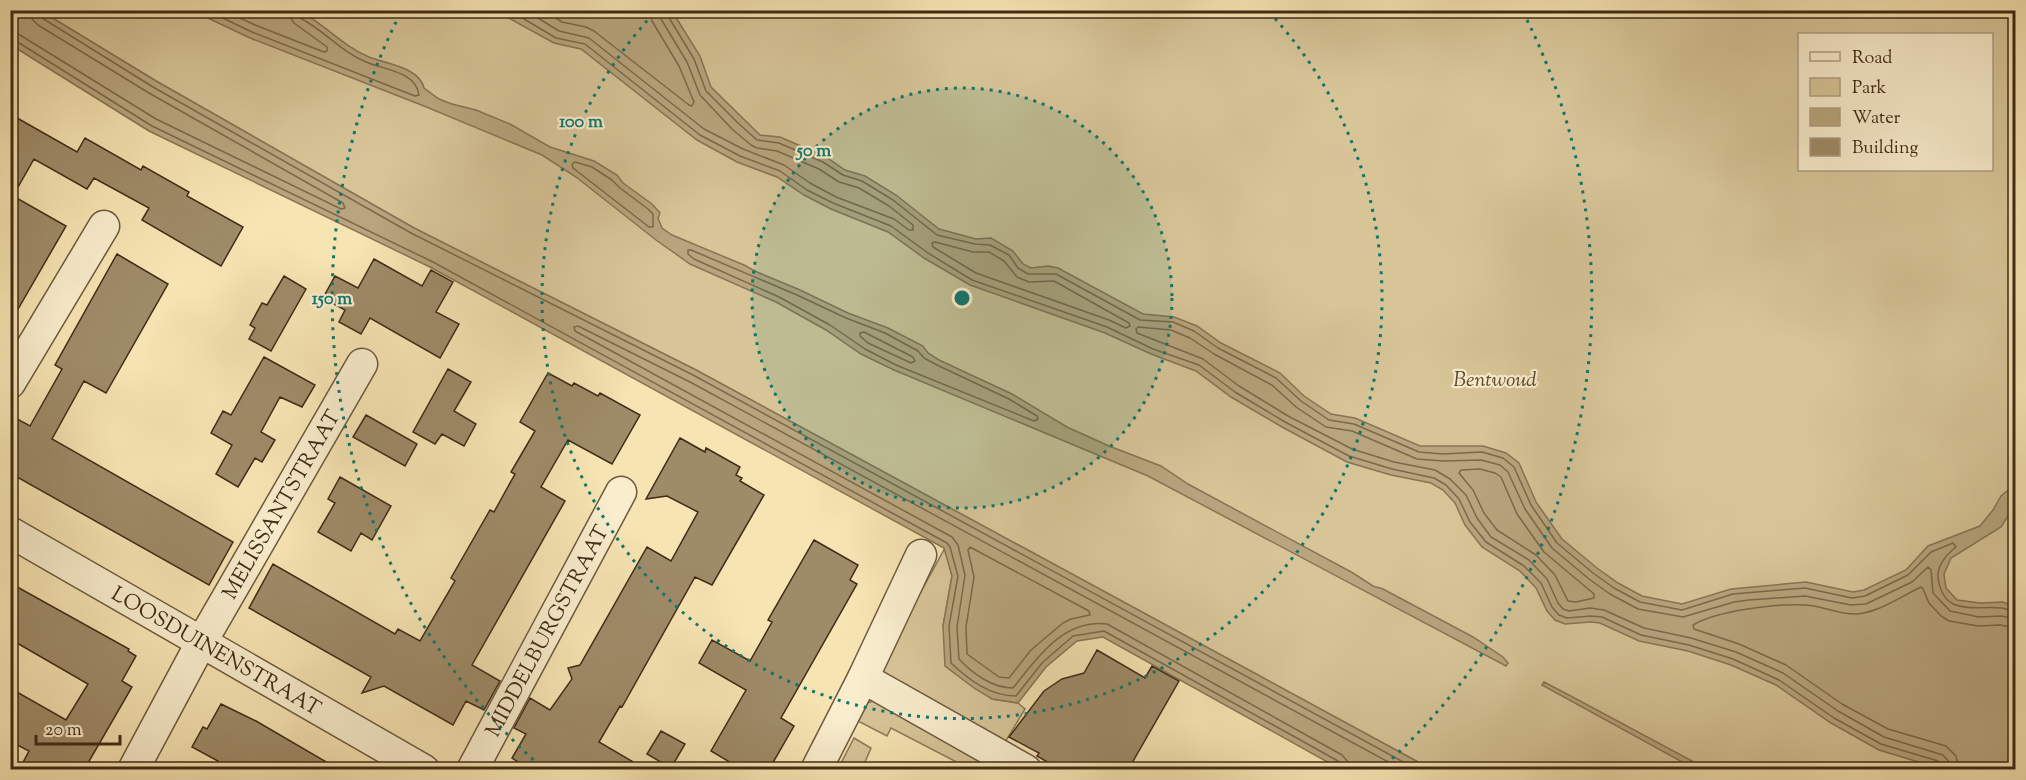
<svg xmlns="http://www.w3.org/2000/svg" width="2026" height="780" viewBox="0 0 2026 780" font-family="'Sorts Mill Goudy',serif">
  <rect width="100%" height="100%" fill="#f6e4b2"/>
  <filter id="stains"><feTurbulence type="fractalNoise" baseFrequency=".00333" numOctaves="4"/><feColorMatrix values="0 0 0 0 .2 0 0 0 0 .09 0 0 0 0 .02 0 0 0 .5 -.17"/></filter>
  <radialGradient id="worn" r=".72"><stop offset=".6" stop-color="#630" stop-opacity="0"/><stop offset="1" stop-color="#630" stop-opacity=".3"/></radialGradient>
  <path fill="#d7c598" stroke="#8b7858" stroke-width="1.5" fill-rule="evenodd" d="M41,11H2015V769H1431L696,370L414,228L156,81ZM1800,34H1992V170H1800Z
    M945,548L952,576L943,626L992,699L1018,703L1025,709L1004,744L880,674V666Z
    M873,701L982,756L974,769H970L891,728L887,736L854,719L862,705Z
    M854,738L871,748L862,769H838Z"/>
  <path fill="#b8a57d" stroke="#887454" stroke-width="1.5" d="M297,10C323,22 342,46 369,57C386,64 419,67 424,88L439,99L452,104L476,110L510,124L550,147L594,161L617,175L623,183L652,204L660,213L658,218L662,228L672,235L744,265L757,272L800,290L848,313L888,328L923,346L928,353L939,360L1012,394L1067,427L1109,446L1161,466L1188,484L1353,573L1373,586L1383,589L1473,637L1503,657L1508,663L1506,666L1148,476L894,370L861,354L826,330L776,302L690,264L656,240L576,177L542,155L424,106L250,38L193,11Z
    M10,11H41L156,81L414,228L696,370L1431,769H1340L1103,637L1077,641L1046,667L1018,703L992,699L974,688L945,666L943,626L952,576L944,548L430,267L149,131L11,45Z
    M496,11H672L700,56L711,87L760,135L780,137L826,157L845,170L865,176L896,195L939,229L976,239L991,238L1013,251L1023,264L1031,268L1048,266L1058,268L1143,314L1174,317L1197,326L1221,343L1280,373L1304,396L1331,414L1355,418L1420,446H1483L1506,453L1519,463L1536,502L1562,539L1597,568L1618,583L1642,596L1682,604L1731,589L1806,582L1853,592L1864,590L1906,570L1928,546L1980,526L1993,510L2001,496L2011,488L2015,487V505L2001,527L1951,558L1944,574L1946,588L1957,600L1980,603L2003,602L2015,607V769H1951L1925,764L1879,750L1831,723L1776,685L1731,665L1688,651L1639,641L1600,623L1591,622L1565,624L1555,620L1547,611L1536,588L1520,571L1482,547L1465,525L1455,503L1443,490L1431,483L1391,475L1347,462L1282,427L1231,397L1196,371L1151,354L1105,333L970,285L924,258L888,232L831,209L804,195L777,177L737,162L697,140L581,49L554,43Z
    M1544,682L1567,694L1707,769H1695L1542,685Z"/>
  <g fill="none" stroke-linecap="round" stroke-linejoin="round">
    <path stroke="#7c684a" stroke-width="1.5" d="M38,10L42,18L153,87L411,233L693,375L1418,770
      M206,10L252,32L415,96L419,95C416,71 384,70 366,62C341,52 324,30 300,18L297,10
      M223,10L255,25L324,52L327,51V47L294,23L290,17L289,10
      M509,10L556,38L585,44L700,135L740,156L780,171L807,190L833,203L891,226L928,253L972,280L1107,327L1153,349L1199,365L1235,392L1285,422L1349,456L1392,469L1434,478L1446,485L1459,499L1470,522L1486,542L1524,566L1541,583L1552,607L1559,615L1567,618L1591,616L1602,617L1641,635L1689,645L1733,659L1779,680L1834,718L1881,744L1938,761L1942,764L1943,770
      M525,10L559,31L589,38L704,129L743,149L784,165L810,183L836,197L894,219L909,230H913V225L889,206L859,188L839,182L819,169L777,151L757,148L751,145L732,129L700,95L687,62L661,19L660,10
      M543,10L562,22L586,27L594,31L689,105L692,106L694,102L679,66L652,21L651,10
      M667,10L668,16L694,59L706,91L738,123L757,140L779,143L823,162L843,175L862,181L893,200L937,235L975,244L990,245L1009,255L1018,268L1028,274H1056L1140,320L1173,322L1194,331L1218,348L1276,378L1301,401L1329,420L1354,424L1419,452L1443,454L1482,452L1503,458L1514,467L1531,505L1557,543L1593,573L1614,588L1640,602L1682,610L1733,594L1805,588L1852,598L1865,596L1908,575L1931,552L1953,543L1956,547C1946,555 1937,565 1938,578C1944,618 1975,605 2002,608C2007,609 2011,611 2016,612
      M10,32L20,35L156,119L341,209L345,208L343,203L149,93L38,25L32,19L31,10
      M10,40L16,41L152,126L433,262L947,543L950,547L958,576L949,626L951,663C969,680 990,696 1016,696L1042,663L1073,636L1104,631L1338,761L1341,765L1342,770
      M575,162L592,167L612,180L620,188L648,209L653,214V227H649L573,168L572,164Z
      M935,242L973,252H989L1004,261L1017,277L1029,282L1054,281L1129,323L1130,326L1126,328L1109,320L976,273L933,247L932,243Z
      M688,250H691L797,295L846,318L885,333L918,351L924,358L937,365L1009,399L1037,416L1038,419L1034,421L896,365L865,349L830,325L779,297L694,259L688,254Z
      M864,332L913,357L915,361L911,363L868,343L860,336V333Z
      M1480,469L1495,473L1501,477L1517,514L1544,552L1594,594V598L1576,602L1568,601L1555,575L1536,555L1497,530L1484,513L1473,490L1459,473L1461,470Z
      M970,547L1089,611L1090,615L1071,619L1063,623L1031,650L1009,678L999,677L967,654L966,627L974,577L968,550Z
      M1349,770L1348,762L1342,755L1107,624C1063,619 1037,658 1013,688C992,688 972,673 959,659L957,627L965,575L958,545L952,537L575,331L574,327L578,326L690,382L1403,770
      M1950,770L1949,762L1943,755L1884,737L1838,711L1783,673L1736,652L1691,638L1644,628L1604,610L1590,608L1569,611L1563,609L1558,603L1547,579L1529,560L1491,537L1477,518L1466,495L1450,479L1435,470L1394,462L1352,449L1288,416L1239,386L1203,359L1137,333L1136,329L1138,327L1171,330L1190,338L1214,354L1272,385L1296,407L1326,427L1352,431L1417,459L1443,461L1481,460L1500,465L1508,472L1525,509L1552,548L1589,579L1610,594L1638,609L1683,617L1734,602L1749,600L1805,596L1851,605L1866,604L1912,582L1928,567L1931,570L1933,593L1950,611L1979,617L2001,616L2016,619
      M1959,770L1956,756L1946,746L1888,729L1842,704L1786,665L1739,644L1694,629L1693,625C1716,611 1778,603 1806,605C1823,606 1840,615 1857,614C1879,612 1900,597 1921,587L1923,589L1929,603L1941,616L1949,621L1978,626L2000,625L2016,628"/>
  </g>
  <path fill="#9e8b68" stroke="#3f2b17" stroke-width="1.5" d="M10,114L77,152L85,138L141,170L143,166L189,192L187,196L243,227L221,266L142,220L149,208L94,178L87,189L34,159L13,196L66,226L10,323Z
    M117,254L168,284L106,393L84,381L52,439L233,542L209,585L10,473V415L30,426L62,369L55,365Z
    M374,259L422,286L431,270L453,282L436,312L459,324L440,358L370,318L361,334L339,322L345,310L323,298L335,276L358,288Z
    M284,276L306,289L271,351L249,339L255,328L250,325L262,303L267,305Z
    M264,357L315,385L302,407L280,397L261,432L275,440L262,462L255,458L238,487L216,474L232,445L211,433L223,411L231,415Z
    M448,369L471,382L454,411L476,424L464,446L442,434L435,444L413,432Z
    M548,373L572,386L574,383L598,396L600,393L640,415L612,464L568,440L541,487L565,501L472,665L500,681L484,710L466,701L453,725L384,686L362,693L371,677L249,608L273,564L395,634L398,629L420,641L455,581L451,578L490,510L494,512L515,474L511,472L535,431L520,422Z
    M366,415L417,444L405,466L353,437Z
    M680,438L705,452L706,448L740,467L736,475L742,478L740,481L764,495L712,585L695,577L622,707L620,706L599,742L647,770H525L524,766L512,758L526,734L514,728L530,698L550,710L572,679L568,668L580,665L647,547L671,561L698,512L667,496L646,499Z
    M340,477L391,506L372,540L361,533L351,551L318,532L335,503L328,499Z
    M814,540L858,565L850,580L857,584L781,718L794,726L771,766L763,762L759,770H743L711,751L746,690L699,663L712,640L750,661L772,622L768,620Z
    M10,583L129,649L128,651L136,656L122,681L132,687L84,770H19L29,751L10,741V688L66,720L88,684L10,639Z
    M1097,650L1145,678L1152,666L1179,681L1128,770H1061L1037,756L1039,753L1009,737L1044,691L1062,679L1084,673Z
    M221,704L256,721L340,770H213L218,761L192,747L203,727L207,729Z
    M661,731L685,744L671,768L647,754Z"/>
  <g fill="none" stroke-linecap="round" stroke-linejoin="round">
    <g stroke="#6d593e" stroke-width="33">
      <g id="street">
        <path d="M10,383L104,226"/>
        <path id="s1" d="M10,532L424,770"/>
        <path d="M863,678L1026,770"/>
        <path id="s2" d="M133,770L201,643L362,364"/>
        <path id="s3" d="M472,770L621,492"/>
        <path d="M816,770L863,678L921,555"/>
      </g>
    </g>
    <use href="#street" stroke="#f9edcd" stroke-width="30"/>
  </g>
  <circle cx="962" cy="298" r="210" fill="#0f766e" fill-opacity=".12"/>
  <g fill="none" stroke="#0f766e" stroke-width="3" stroke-dasharray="3 6">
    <circle cx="962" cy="298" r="210"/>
    <path d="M1269 12A420 420 0 1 1 655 12"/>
    <path d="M540 766A630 630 0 0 1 401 12M1523 12A630 630 0 0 1 1384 766"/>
  </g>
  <g text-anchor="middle" stroke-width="4.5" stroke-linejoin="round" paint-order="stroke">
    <g font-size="21" font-style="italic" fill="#5d4a31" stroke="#f9edcd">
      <text x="1495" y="386">Bentwoud</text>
    </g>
    <g font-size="21" fill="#3f2b17" stroke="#f9edcd">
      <text dy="7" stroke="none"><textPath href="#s2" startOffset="304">MELISSANTSTRAAT</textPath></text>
      <text dy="7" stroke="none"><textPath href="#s3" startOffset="158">MIDDELBURGSTRAAT</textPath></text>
      <text dy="7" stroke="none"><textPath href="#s1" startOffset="238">LOOSDUINENSTRAAT</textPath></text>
    </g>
  </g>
  <circle cx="962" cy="298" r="9" fill="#0f766e" stroke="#f9edcd" stroke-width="3"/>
  <g font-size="18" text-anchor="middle" font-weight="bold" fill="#0f766e" stroke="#f9edcd" stroke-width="4.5" stroke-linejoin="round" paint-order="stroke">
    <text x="581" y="127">100 m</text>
    <text x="814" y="156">50 m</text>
    <text x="332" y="304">150 m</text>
  </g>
  <rect width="2026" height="780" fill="none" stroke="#f6e4b2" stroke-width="36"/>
  <rect x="12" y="12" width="2002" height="756" fill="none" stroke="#3f2b17" stroke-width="3"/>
  <rect x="18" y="18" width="1990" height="744" fill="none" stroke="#3f2b17" stroke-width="1.5"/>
  <rect x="1798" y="33" width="195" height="138" fill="#f9edcd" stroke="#af9f84" stroke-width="1.5"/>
  <rect x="1810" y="52" width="30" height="9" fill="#f9edcd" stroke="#af9f84" stroke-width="1.5"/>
  <text x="1852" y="63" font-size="18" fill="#3f2b17">Road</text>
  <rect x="1810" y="78" width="30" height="18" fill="#d7c598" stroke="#af9f84" stroke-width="1.5"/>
  <text x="1852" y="93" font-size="18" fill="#3f2b17">Park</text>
  <rect x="1810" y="108" width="30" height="18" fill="#b8a57d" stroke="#af9f84" stroke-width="1.5"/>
  <text x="1852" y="123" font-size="18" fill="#3f2b17">Water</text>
  <rect x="1810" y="138" width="30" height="18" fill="#9e8b68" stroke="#af9f84" stroke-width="1.5"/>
  <text x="1852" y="153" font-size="18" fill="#3f2b17">Building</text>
  <path d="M36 735v9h84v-9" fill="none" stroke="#3f2b17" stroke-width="3"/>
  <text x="45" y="735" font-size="18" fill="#3f2b17" stroke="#f9edcd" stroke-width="4.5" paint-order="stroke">20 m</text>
  <rect width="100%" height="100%" filter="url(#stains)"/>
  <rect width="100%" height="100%" fill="url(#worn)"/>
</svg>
